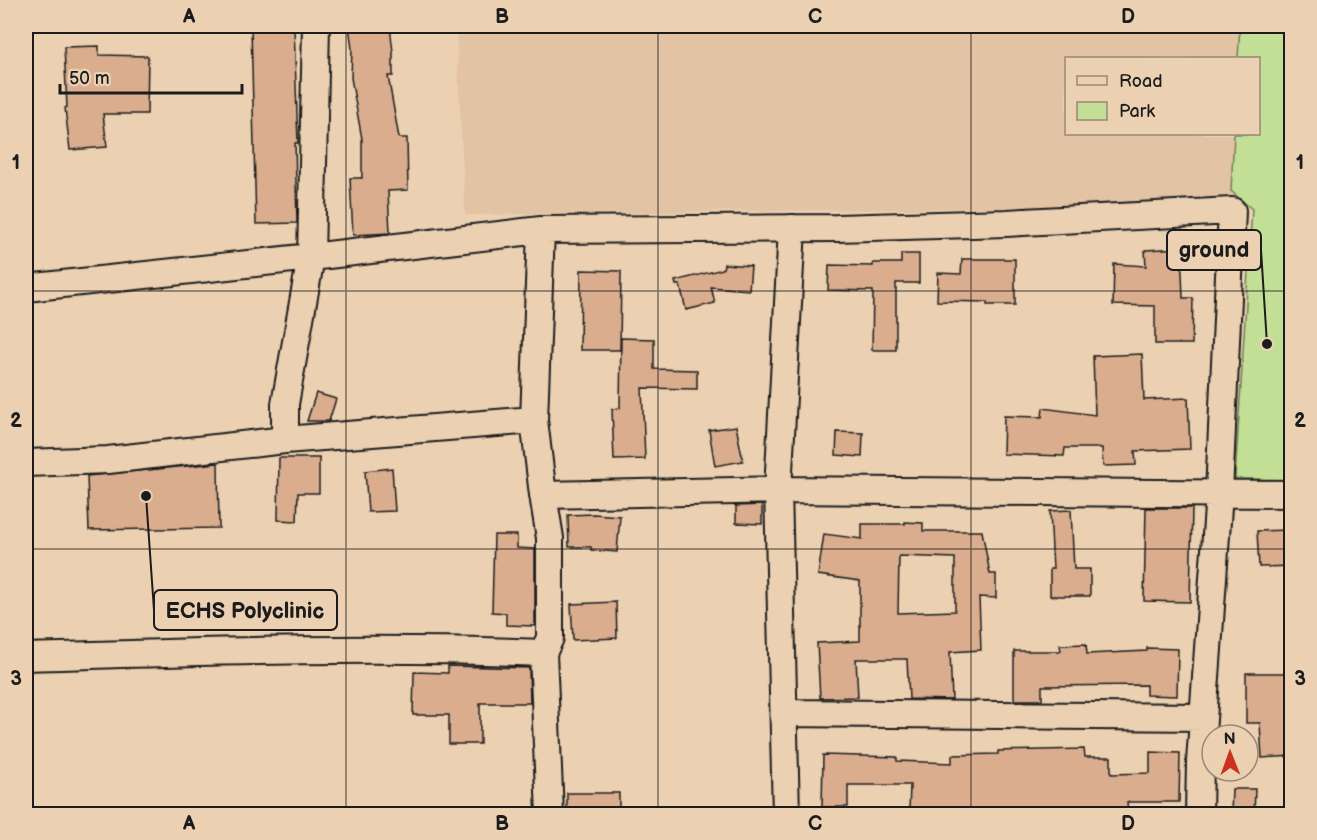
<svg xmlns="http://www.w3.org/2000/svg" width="1317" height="840" viewBox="0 0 1317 840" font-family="'Balsamiq Sans',sans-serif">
  <rect width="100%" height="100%" fill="#ebd1b2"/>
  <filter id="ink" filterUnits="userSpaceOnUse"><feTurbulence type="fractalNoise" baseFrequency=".0167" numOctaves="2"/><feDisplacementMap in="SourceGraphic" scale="12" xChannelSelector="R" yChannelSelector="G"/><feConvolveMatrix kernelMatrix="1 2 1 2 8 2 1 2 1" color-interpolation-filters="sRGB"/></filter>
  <g filter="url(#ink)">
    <path fill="#e2c3a4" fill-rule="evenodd" d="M456,26H1291V483L1267,482L1257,204L465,215ZM1066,58H1258V134H1066Z"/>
    <path fill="#c3df96" stroke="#707e59" stroke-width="1.5" d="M1240,26H1291V480L1235,479L1252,209L1231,191L1234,134H1258V58H1238Z"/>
    <path fill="#daad8e" stroke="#1c1c1c" stroke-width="1.5" fill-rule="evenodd" d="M349,26H390L393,52V76H388L399,138H407L408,190L388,191L390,233L353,235L350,178H362V139L351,78L352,49Z
      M294,27L298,143H295L297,223L256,224L251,28Z
      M99,46V55L148,56L147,114H103L107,147L70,150L65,108L67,107L64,47Z
      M1181,248L1183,298H1193L1192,344H1155V306L1113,305L1114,264L1146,266L1145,250Z
      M901,254H919V283H896V350H872L873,291L828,290L829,265L873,266V263H901Z
      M962,259H1015V305H987V302L937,301L938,273L961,274Z
      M724,264L751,266L749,290L711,287L715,303L686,310L680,285H676L675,281L723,269Z
      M581,270L621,271L620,350H580Z
      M621,338L654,339V369L697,370V389L642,388L645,459L614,460L612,409L620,408Z
      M1142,354L1144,400L1188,398L1190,449L1135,451L1136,465L1103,466L1102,448H1065L1064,456L1003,454L1004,416L1042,417L1043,408L1095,415L1093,356Z
      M316,393L336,399L329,421H307Z
      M736,426L743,461L715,466L709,430Z
      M837,432L863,433L862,457L836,455Z
      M279,458H319V493H298L297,521L278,520Z
      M218,463L219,528L89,530L87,476Z
      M392,468L395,511L368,512L365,471Z
      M762,505V524L736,523V506Z
      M1146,508H1192L1190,602L1144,601Z
      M1071,510L1074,569H1090V596H1050V569H1053L1050,511Z
      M594,514L620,516L617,552L591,550V547H569L568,515Z
      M905,522L923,523V531H982L990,574H996V598L979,597L981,650L950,652L952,700L909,699L907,659H856L858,697L820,698L817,643L860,641V581L818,575L824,534L862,539V524H905ZM899,556L955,558V611L898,613Z
      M1292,530V566L1259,567L1257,531Z
      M494,535H517V548L535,549V626L506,625V613L492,612Z
      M616,602L617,638L573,640L571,604Z
      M1086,644L1087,654L1147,651V648L1178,649L1177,696L1146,695V685L1042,686V700H1014V651H1061L1060,645Z
      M448,666L529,668L530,703H480V744H449V715H413L414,672L448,673Z
      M1246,673H1292V756L1262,758L1260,723H1246Z
      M1084,749L1085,757H1111V774L1150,773V752L1180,753L1179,802H1127L1128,813L1101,814L1100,805L1046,809L1047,814H959V811H909L910,785H848V807H822L823,755L897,757V761L952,763V755L998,754V751Z
      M1232,789H1255L1254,814H1231Z
      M567,793H619V814H567Z"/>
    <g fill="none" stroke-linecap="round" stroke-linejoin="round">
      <g stroke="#1c1c1c" stroke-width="30">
        <path id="street" d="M26,288L311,257L316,26
          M534,420L541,230
          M285,440L534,420L543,495L778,490L1292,494
          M26,463L108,460L285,440V404L311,257L541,230L837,228L1006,223L1232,211L1219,493L1200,762L1199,814
          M543,495L550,538V638L543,653L550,814
          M26,657C198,652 371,646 543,653
          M784,713L1203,717
          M786,814L778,490L792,228"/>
      </g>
      <use href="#street" stroke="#ebd1b2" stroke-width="26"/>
    </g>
  </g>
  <path fill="none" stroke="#1c1c1c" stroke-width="1.5" stroke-opacity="0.55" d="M346,26V814M658,26V814M971,26V814M26,291H1292M26,549H1292"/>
  <path fill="none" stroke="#1c1c1c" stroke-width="2" d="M1267 344L1261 250M146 496L154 610"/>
  <g fill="#1c1c1c" stroke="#ebd1b2" stroke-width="2">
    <circle cx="1267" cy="344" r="6"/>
    <circle cx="146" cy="496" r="6"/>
  </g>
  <g fill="#ebd1b2" stroke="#1c1c1c" stroke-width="2">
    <rect x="1167" y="230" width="94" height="40" rx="6"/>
    <rect x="154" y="590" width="183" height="40" rx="6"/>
  </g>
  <g font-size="22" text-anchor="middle" font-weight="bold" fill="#1c1c1c">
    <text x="1214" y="257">ground</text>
    <text x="245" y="618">ECHS Polyclinic</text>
  </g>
  <rect width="1317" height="840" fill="none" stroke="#ebd1b2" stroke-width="66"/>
  <rect x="1065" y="57" width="195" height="78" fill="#ebd1b2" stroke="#988976" stroke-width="1.5"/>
  <rect x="1077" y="76" width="30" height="9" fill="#ebd1b2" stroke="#988976" stroke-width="1.5"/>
  <text x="1119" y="87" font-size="18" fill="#1c1c1c">Road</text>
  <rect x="1077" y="102" width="30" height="18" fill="#c3df96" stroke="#988976" stroke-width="1.5"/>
  <text x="1119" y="117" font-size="18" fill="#1c1c1c">Park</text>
  <g transform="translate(1230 753) rotate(359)"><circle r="28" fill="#ebd1b2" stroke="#988976" stroke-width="1.5"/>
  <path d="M0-4.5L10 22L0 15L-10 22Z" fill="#c8321e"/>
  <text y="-9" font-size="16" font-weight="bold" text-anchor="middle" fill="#1c1c1c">N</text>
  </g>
  <path d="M60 84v9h182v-9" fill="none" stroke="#1c1c1c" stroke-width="3"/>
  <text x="69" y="84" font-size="18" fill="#1c1c1c" stroke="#ebd1b2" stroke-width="4.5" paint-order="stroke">50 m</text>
  <rect x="33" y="33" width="1251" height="774" fill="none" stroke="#1c1c1c" stroke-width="2"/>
  <g font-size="20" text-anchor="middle" font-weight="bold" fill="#1c1c1c">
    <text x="189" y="23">A</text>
    <text x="502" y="23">B</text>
    <text x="815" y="23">C</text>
    <text x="1128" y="23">D</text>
    <text x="16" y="169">1</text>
    <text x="1300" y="169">1</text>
    <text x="16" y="427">2</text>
    <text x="1300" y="427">2</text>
    <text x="16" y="685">3</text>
    <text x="1300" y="685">3</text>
    <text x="189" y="830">A</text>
    <text x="502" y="830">B</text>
    <text x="815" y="830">C</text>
    <text x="1128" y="830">D</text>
  </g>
</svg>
